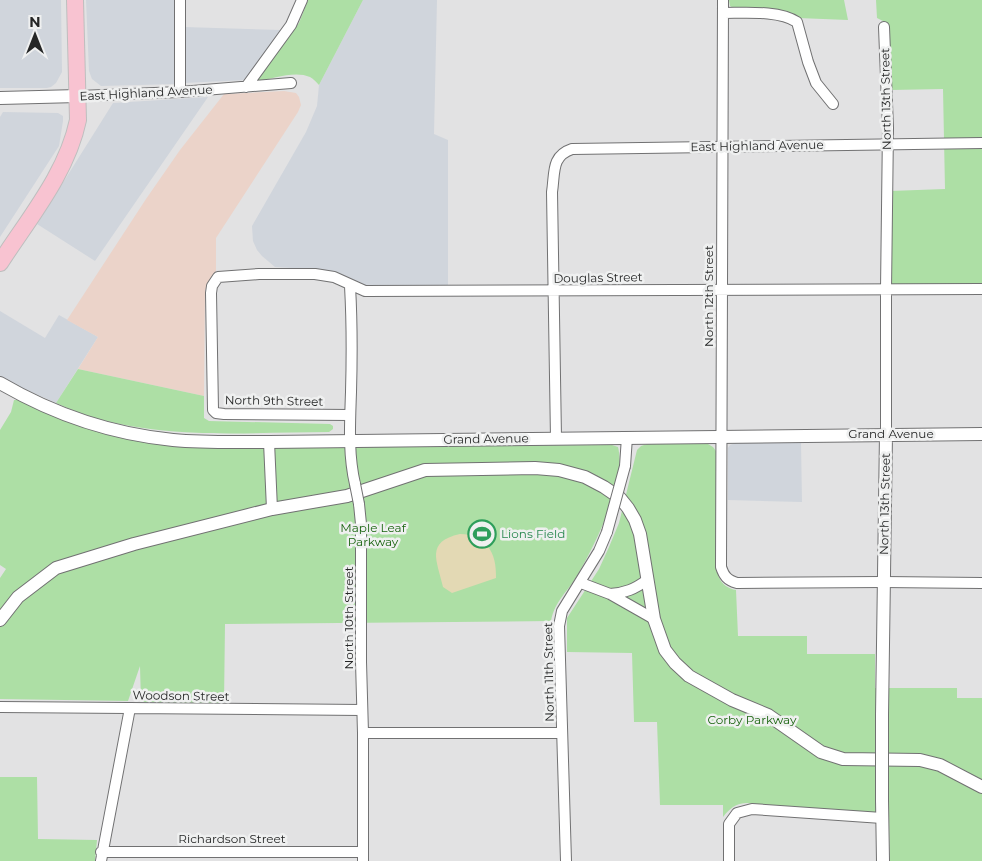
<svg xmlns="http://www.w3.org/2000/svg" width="982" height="861" viewBox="0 0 982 861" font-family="Montserrat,sans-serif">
  <rect width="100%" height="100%" fill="#e2e2e3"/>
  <path fill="#d0d5dc" d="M0,0H61L62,72L56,83L51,87L47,88H0Z
    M86,0H176V84L101,86L92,79L89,71Z
    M363,0H437L434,134L448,140V287H363L324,270L275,267L262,256L257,250L253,241L252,226L306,132L317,106L319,85Z
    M184,27L282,30L247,80L184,83Z
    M208,97L95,261L37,224L113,103Z
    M3,112L58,113L63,116V121L59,146L0,237V117Z
    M0,311L45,338L59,315L98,337L56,403L9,382L0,376Z
    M801,442L802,502L728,500V448L730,445L735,443Z"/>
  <path fill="#ebd3c9" d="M284,91L296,93L299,97L301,105L298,112L216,238V271L209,281L205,291L204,396L78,369L98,337L67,320L146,199L180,150L224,94Z"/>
  <path fill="#addfa5" d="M308,0H363L319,85C316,82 314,79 310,77C295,70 272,79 257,81L299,23Z
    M729,0H844L848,20L798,18L783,11L735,9L730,6Z
    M876,0H982V286L893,287L889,283L890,191L945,189L943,89L891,90L887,23L877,18Z
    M78,369L204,396V418L209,421L330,424L333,426V429L329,432C238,432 141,443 56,403Z
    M14,400H19L39,410L210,447L612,445L618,447C627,481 595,545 578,574C568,592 555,600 551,621L225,624L224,703L141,702L140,666L128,701L0,699V578L6,569L0,565V430L11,412Z
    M647,444H708L713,447L716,451V565C718,579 722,587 736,590L738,636H807V654H875V688H957V698H982V861H890L889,815L746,803C735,804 730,808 723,817V805H660L657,722H634L632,653L567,652V618L599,569L609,547L619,523L637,450L641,446Z
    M0,777H37L38,839L97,840L95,861H0Z"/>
  <path fill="#e3d9b4" d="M460,534C486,535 497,552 496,578L452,593L443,587C437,560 425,542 460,534Z"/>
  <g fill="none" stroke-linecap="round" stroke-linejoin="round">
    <g stroke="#717172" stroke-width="12">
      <path id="minor" d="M180,0V92
        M723,0L721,567C724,576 727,580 737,583L883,582L982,583
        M723,13C745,13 779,10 797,22L808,62L816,83L833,104
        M884,27L888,128L886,290V434
        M246,87L291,25L302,0
        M78,96L180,92L291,83
        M350,286C352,321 352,357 351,392C350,423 348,454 355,484
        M350,415L224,414L216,413L213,410L211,293L212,286L218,277L259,274H315L334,277L365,291L982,289
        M556,438L552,192C555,173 551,156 572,149L982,143
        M269,442L272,509
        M625,466L627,437
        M359,504L361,524V662L363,733V861
        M581,583L610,594L654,619
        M610,594C625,593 635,589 647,580
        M0,707L362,710
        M363,733H562
        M101,852H363
        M101,861L130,708
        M566,861L559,626L562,611L599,551L607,532
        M729,861V824L737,813L752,809L882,818"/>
    </g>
    <g stroke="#717172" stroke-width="14">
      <path id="tertiary" d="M0,98L78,96
        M0,383C53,414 112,434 173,440C205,443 238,442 269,442L982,434
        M0,620L18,597L56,568L134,544L272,509L347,496L425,470L535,468L559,470L585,477L604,487L620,498L628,508L635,520L640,534L654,619L665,650L675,663L689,676L732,700L768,715L821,752L843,759L920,760L940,765L982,787
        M882,715L886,434
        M882,800L883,861"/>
    </g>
    <g stroke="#bebebe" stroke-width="18">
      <path id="primary" d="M0,263C29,218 67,173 78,120L75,0"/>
    </g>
    <use href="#minor" stroke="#fff" stroke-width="10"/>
    <use href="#tertiary" stroke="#fff" stroke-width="12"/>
    <use href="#primary" stroke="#f8c3d1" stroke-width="16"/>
    <g stroke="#717172" stroke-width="12" stroke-linecap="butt">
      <path id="minor-bridge" d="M355,484L359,504
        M607,532L625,466"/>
    </g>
    <g stroke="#717172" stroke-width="14" stroke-linecap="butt">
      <path id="tertiary-bridge" d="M882,715V800"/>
    </g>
    <use href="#minor-bridge" stroke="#fff" stroke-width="10"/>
    <use href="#tertiary-bridge" stroke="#fff" stroke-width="12"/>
  </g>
  <defs>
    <g id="stadium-ring" transform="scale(1.4375)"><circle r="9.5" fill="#eff0f0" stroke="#2e9e5b" stroke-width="1.5"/><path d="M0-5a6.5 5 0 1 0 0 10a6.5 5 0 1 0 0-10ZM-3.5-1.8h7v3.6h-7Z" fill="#2e9e5b"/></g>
  </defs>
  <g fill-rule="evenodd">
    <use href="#stadium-ring" x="482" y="534"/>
  </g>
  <g text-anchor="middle" stroke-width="5" stroke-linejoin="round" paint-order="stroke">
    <g font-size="12" fill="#252626" stroke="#eff0f0">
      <text transform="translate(146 93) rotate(-3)" y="4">East Highland Avenue</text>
      <text transform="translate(886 99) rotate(-91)" y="4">North 13th Street</text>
      <text transform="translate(757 146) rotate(-1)" y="4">East Highland Avenue</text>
      <text transform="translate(598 278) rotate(-1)" y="4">Douglas Street</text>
      <text transform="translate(709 296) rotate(-90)" y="4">North 12th Street</text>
      <text transform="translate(274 401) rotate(1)" y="4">North 9th Street</text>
      <text x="891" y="438">Grand Avenue</text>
      <text transform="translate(486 439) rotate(-1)" y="4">Grand Avenue</text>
      <text transform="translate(885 504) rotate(-89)" y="4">North 13th Street</text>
      <text transform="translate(349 618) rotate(-90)" y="4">North 10th Street</text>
      <text transform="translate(549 672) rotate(-91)" y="4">North 11th Street</text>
      <text transform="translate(181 696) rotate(1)" y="4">Woodson Street</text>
      <text x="232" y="843">Richardson Street</text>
    </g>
    <g font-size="12" fill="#19640f" stroke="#eff0f0">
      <text x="373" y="532">Maple Leaf<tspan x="373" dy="14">Parkway</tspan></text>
      <text x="752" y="724">Corby Parkway</text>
    </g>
    <g font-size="12" fill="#27864d" stroke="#eff0f0" text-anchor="start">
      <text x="501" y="538">Lions Field</text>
    </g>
  </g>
  <g transform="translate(35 35)" stroke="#eff0f0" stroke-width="4" paint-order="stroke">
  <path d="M0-4L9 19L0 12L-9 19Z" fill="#252626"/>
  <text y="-8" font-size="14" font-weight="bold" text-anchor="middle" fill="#252626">N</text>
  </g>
</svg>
